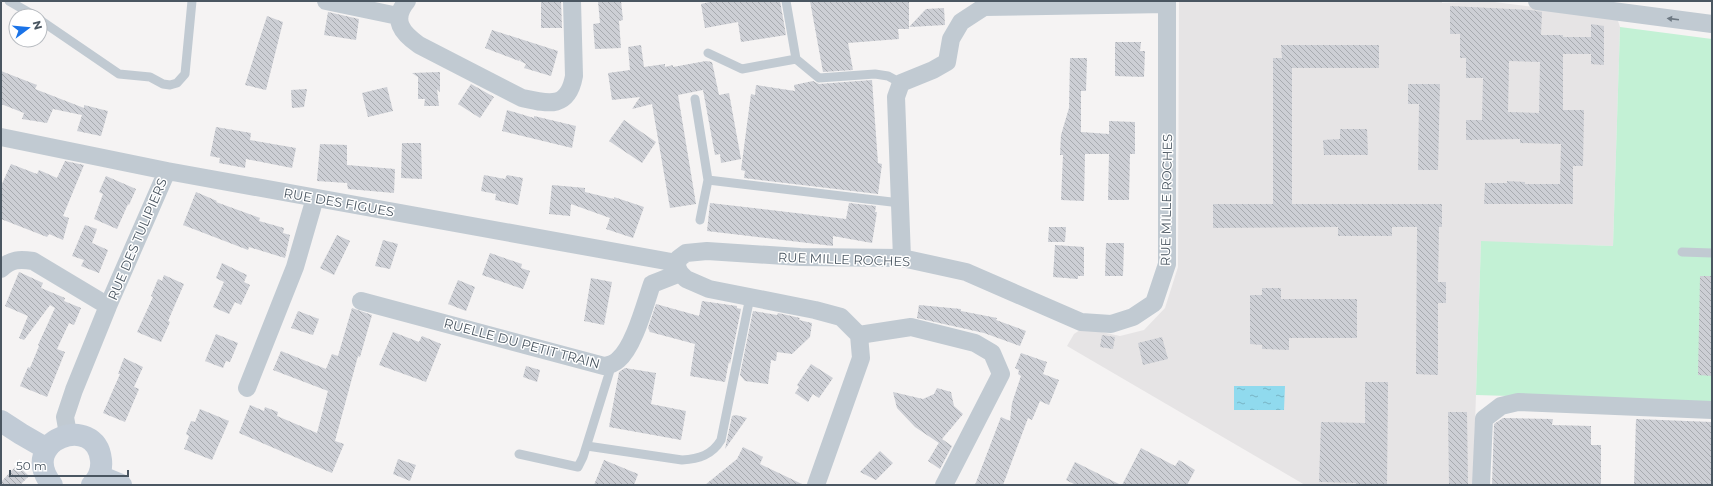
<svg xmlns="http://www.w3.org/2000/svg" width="1713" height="486" viewBox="0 0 1713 486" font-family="Montserrat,sans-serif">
  <defs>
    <pattern id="water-ripples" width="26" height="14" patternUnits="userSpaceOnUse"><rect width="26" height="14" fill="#90daee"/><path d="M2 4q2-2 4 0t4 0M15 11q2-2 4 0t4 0" fill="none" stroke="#78b4c4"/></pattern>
    <pattern id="building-back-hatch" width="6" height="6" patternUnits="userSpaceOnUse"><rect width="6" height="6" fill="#cdcfd5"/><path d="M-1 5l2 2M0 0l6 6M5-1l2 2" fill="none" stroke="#a8abb0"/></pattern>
  </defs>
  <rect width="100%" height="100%" fill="#f5f3f3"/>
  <path fill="#e6e4e5" d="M1179,1H1442V3L1487,1L1617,18L1620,27L1613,246L1481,242L1473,485H1305L1067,346L1074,334L1083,328L1120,336L1144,330L1165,308L1178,267Z"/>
  <path fill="#c3f1d5" d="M1620,27L1712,39V402L1476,395L1481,241L1613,246Z"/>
  <path fill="url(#water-ripples)" d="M1234,386H1285L1284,410H1234Z"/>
  <path fill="url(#building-back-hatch)" fill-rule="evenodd" d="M541,1H561L562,28H541Z
    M598,1H621L623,20L619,21L621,48L595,49L593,24L600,23Z
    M714,1H780L786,35L741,42L738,22L705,28L701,4Z
    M810,1H909V29H898L899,39L848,43L853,70L823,72Z
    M1450,6L1531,10L1542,12L1541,35H1563V37H1591V24L1604,26V65L1591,64V54H1563V110H1584L1583,166H1573V204H1484L1485,183H1507V181L1525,182V184H1560L1561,144L1520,143V139L1466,140V120H1482L1483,78H1466V58H1460V34H1450ZM1509,61L1540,62L1539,113L1508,112Z
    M944,8L945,25L909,27L926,9Z
    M328,12L359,19L356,40L324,35Z
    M267,16L283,22L266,90L245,85Z
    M492,30L558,51L551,76L524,68L526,64L520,61L521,58L519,61L485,48Z
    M1115,42H1141L1140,51H1145L1144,77L1115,76Z
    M641,45L644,67L665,64V67L673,65V67L706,61L712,62L719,95L729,93L741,159L721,163L720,154L715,155L703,90L678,95L696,204L670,208L652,104L632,109L640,97L612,100L608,73L630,70L628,47Z
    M1281,45H1379V68H1292V204H1442V227H1439L1438,282H1446V303H1438V375L1416,374L1417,227H1392V236H1338V227L1213,228V204H1273V58H1282Z
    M1070,58H1087L1086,91H1081V132L1109,134V121L1135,122V154H1130L1129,200H1108L1109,154H1085L1084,201L1061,200L1063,155H1060L1061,135L1069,108Z
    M1,71L37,85L35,89L84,108V105L108,111L101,136L77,131L82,115L53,109L47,123L22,119L24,113L1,104Z
    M440,72V92L437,89L439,106H424L425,99H418V77L412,73Z
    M872,80L878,163L882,164L878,194L744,178L745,171L741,170L751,94L755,95L756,85L795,91L794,85L813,81L819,84Z
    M471,84L494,97L480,118L458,104Z
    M1408,84H1440L1438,170H1418L1419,104H1408Z
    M387,87L393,111L368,117L362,93Z
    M307,89L304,107L292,108L291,90Z
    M507,110L534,118V116L576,126L572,148L502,131Z
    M624,120L656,142L642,163L609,141Z
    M216,127L251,133L250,140L296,148L292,168L246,159L245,168L219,163L220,158L210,156Z
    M1340,129H1367L1368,155H1324L1323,140L1340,139Z
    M402,143H421L422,179L401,178Z
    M320,144L347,145V165L395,169L394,193L348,189L347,183L317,181Z
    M65,161L84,165L63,216L69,218L63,240L49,234L47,237L1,219V186L11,164L37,174L39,170L57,178Z
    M484,175L505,179L507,175L523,178L518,205L495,200L496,194L481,191Z
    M106,176L136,189L129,205L128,204L117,229L94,219L103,194L99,192Z
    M552,185L585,188V192L614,199V197L644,207L633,238L606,229L610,218L571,204L570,216L549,214Z
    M196,192L217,201L216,202L260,218L259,221L284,228L283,233L290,235L285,258L249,247L248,250L183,225Z
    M710,203L846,219L849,203L876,206L875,212H877L872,243L833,236V246L707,231Z
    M85,225L97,229L92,243L108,250L99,273L81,266L84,260L72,256Z
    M1049,227H1066L1065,242H1048Z
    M337,235L350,241L334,275L320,268Z
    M383,240L398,244L390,269L375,266Z
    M1106,243H1124L1123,276H1105Z
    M1055,245L1084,247V276H1078V279L1053,277Z
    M490,253L522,264L521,268L530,271L523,289L482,275Z
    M222,263L247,275L244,282L250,285L241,305L235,302L229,314L213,307L224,282L216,278Z
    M19,272L43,283L41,288L65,298L64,301L81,308L74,325L69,323L57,349L65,352L47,397L20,386L28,367L30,368L39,346L38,345L55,308L50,305L24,340L19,338L28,316L5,306Z
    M164,275L184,284L168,321L170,322L161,342L137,332L153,297L151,296L158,279L162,281Z
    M1700,276H1712V376L1698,375Z
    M591,278L612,282L604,325L584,321Z
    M458,280L475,287L466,311L448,304Z
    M1262,288H1281V299H1357V338H1289V350L1262,349V345L1250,344V295H1262Z
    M702,301L737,306V308L741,309L730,364L729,361L725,382L690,376L695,344L650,332L648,328L656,304L699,316Z
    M919,305L961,309V311L997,318L996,320L1026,331L1020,346L984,333L917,318Z
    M352,308L372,315L360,357L358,356L335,441L344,444L332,473L239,433L250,405L264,411L265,407L278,412L277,416L317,433L328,391L273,370L281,351L326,369L332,354L338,356Z
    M298,311L319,319L313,335L291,328Z
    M753,311L777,315L778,313L800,318L799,320L812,323L810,337L792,354L777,352L776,361L771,360L768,384L745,381L740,375Z
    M393,332L419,342L422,336L441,344L426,382L379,365Z
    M216,334L238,343L230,362L226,361L223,368L205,361Z
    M1102,335L1115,337L1113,349L1100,347Z
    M1162,337L1168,359L1143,365L1138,343Z
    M1021,353L1047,362L1043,374L1059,380L1049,405L1040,401L1032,420L1028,418L1003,485H975L1001,417L1010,421L1012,403L1021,376L1018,374L1019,370L1015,368Z
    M124,358L143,367L134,387L139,389L125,422L103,413L120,374H118Z
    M811,364L833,378L819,398L813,394L808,402L795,393L799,387L797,385Z
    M526,366L540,370L537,382L523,377Z
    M625,368L656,373L651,404L686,411L681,440L609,427L619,372Z
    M1365,382H1388L1387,485H1356V483L1319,482L1321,422L1365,423Z
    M937,388L951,392L954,406L963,414L942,439L952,446L940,469L928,461L940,441L939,443L915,427L897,408L893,392L923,399L934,394Z
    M200,409L229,421L212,460L184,449L189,436L186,434L191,421L195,422Z
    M1448,412H1467L1468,485H1449Z
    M736,415L747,418L725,449L732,416Z
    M1503,418L1553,419L1552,425L1591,426V445H1601V485H1492L1494,424Z
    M1636,419L1712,422V485H1634Z
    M743,447L763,457L760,464L804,485H705L737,459Z
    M1141,448L1175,466L1179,460L1195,470L1187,485H1122Z
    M880,451L893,463L876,480L860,472Z
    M398,459L416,465L410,481L393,474Z
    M604,460L638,474L634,485H594Z
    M1075,462L1121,485H1076L1066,480Z
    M17,465L29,476L20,485H1V482Z"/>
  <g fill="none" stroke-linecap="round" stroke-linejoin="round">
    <path stroke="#c1cad2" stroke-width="9" d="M9,1L35,16
      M786,1L796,59
      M40,20L119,74L150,77L163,84L170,85L177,83L185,74L192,1
      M708,53L742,69L796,59L819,78L875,74L888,76L901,83
      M695,99L708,180L700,220
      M708,180L900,203
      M1682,252L1712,253
      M587,446L682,460C699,459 712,455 721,440L750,297
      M519,454L578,467L583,457L612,364"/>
    <path stroke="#c1cad2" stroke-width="18" d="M326,1L398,16
      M407,1C391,20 402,33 419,45L522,98C549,104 568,109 574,76L572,1
      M1537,1L1712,24
      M1,137L167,171L677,263
      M902,258L896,97L901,83L933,70L947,62L951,39L961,22L984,7L1167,4
      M1,269C11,259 20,259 33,261L108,306
      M361,301L604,366C610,365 614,364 618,360C634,347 645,304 652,284L680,273
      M859,335L911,327L975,343L992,353L1001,374L944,485
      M247,388L295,267L315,198
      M68,434L65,417L74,390L108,306L167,171
      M816,485L861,358L859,335L841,317L815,310L709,289L686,279L680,273L677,267L678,259L686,253L707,251L800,257L902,258L966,272L1081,322L1111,324L1133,317L1154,303L1167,264V1
      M1481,485L1484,419L1501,406L1518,402L1712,410"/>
    <path stroke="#c1cbd6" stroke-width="22" d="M1,421L21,434L47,449
      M99,476L121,485
      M52,485C16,440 96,412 101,460C102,469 99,478 92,485"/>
  </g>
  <defs><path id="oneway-solid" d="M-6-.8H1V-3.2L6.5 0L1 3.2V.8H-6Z"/></defs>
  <use fill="#6e7983" href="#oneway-solid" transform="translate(1673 19) rotate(-173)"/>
  <g text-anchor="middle" stroke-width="3" stroke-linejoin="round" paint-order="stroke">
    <g font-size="13" fill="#4a5661" stroke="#fff">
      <text transform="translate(1166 200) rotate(-89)" y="5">RUE MILLE ROCHES</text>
      <text transform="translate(339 202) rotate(10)" y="5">RUE DES FIGUES</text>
      <text transform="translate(137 239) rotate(-67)" y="5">RUE DES TULIPIERS</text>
      <text transform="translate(844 259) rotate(2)" y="5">RUE MILLE ROCHES</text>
      <text transform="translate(522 343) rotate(15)" y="5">RUELLE DU PETIT TRAIN</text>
    </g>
  </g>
  <rect width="1713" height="486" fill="none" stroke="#4a5661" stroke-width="4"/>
  <g transform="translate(28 28) rotate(74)"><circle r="19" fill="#ffffff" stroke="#b7bbc0"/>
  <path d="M0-3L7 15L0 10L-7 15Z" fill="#1a73e8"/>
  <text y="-6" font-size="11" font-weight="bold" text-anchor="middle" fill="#4a5661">N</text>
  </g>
  <path d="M10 470v6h118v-6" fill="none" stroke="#4a5661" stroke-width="2"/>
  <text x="16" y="470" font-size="12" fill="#4a5661" stroke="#ffffff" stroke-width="3" paint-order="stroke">50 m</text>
</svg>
